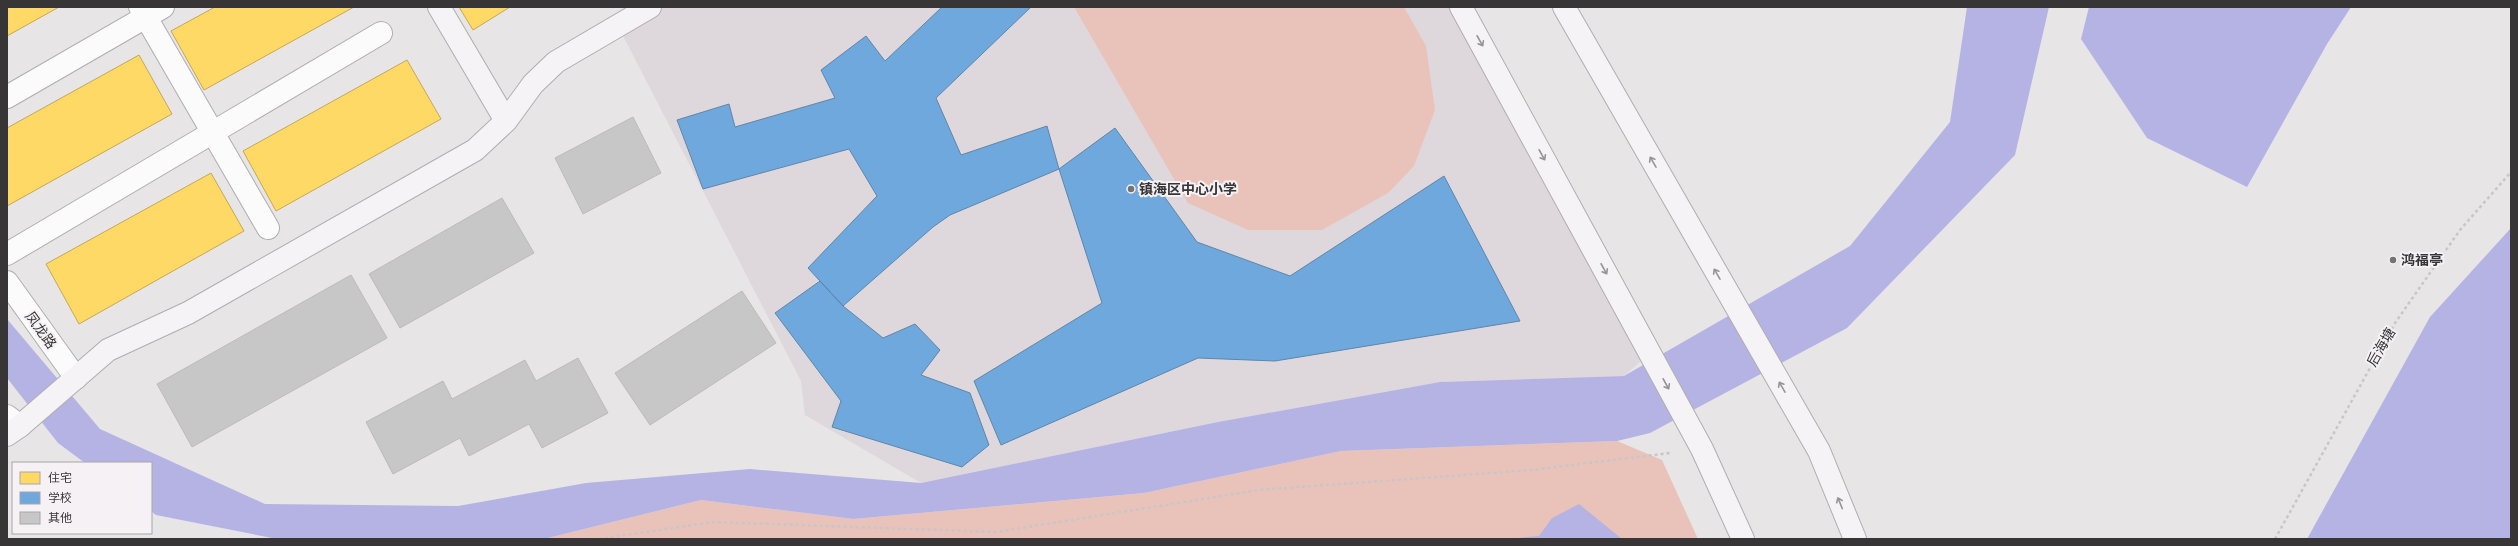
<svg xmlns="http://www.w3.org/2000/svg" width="2518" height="546" viewBox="0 0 2518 546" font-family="Rubik,'Noto Sans SC',sans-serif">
  <rect width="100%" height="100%" fill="#e7e5e6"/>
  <path fill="#ded7dc" d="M650,7H1461L1650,353L1624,376L1440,382L1218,422L921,483L805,415L801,381L618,26Z"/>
  <path fill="#e9c3ba" d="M1074,7H1404L1426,46L1435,110L1414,166L1388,193L1322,230H1248L1188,203Z
    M1617,441L1662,460L1698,539H544L701,500L853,519L1144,493L1341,451Z"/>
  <path fill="#b5b3e4" d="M1967,7H2049L2015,155L1847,328L1650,433L1617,441L1341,451L1144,493L853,519L701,500L544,539H277L156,515L151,511V463H85L58,443L7,378V319L100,429L265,504L458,506L586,483L750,469L921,483L1218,422L1440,382L1624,376L1850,246L1950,122Z
    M2089,7H2351L2327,44L2247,187L2147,138L2081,39Z
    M2511,228V539H2307L2430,317Z
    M1579,504L1622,539H1505L1539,536L1552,518Z"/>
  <path fill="#ffd966" stroke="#c3a858" d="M7,7H59L7,36Z
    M215,7H354L204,90L171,31Z
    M459,7H510L473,30Z
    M139,55L172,114L7,206V128Z
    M407,60L441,119L276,211L243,151Z
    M211,173L244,231L79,324L46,264Z"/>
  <path fill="#6fa8dc" stroke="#5e86aa" d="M942,7H1031L936,98L961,155L1047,126L1059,169L950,215L933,227L843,306L808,268L877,196L849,149L703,189L677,120L729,104L735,127L835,98L821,70L866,36L885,61Z
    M1115,128L1197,242L1290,276L1444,176L1520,321L1275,361L1198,358L1001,445L974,381L1102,303L1059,169Z
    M820,281L843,306L883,338L915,324L940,350L921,375L970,393L989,445L962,467L832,427L841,401L775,313Z"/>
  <path fill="#c8c7c7" stroke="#bcbabb" d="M633,117L661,173L583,214L555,158Z
    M502,198L534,253L400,328L369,274Z
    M351,275L387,338L192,447L157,384Z
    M742,291L776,343L650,425L615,373Z
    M578,358L608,413L542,448L529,424L469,456L460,438L393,474L366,422L443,381L452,399L525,360L536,381Z"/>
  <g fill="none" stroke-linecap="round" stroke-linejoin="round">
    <g stroke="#afaeaf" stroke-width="24">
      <path id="lane" d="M140,7L268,228
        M7,97L163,7
        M7,254L381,33
        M7,282L76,378
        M7,416L20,426"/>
    </g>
    <g stroke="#afaeaf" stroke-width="24">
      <path id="secondary" d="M439,7L506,121
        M1461,7L1702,449L1743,539
        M1564,7L1819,451L1855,539
        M7,435L20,426L108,350L188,313L475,150L506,121L533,84L556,62L650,7"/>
    </g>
    <path stroke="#c8c6c8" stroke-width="2.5" stroke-dasharray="3 3" stroke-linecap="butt" d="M599,539L713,522L996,532L1259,490L1531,470L1670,453
      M2275,539L2395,323L2460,230L2511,172"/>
    <use href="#lane" stroke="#fbfbfb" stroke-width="22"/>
    <use href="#secondary" stroke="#f5f3f5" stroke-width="22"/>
  </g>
  <defs><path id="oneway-shaft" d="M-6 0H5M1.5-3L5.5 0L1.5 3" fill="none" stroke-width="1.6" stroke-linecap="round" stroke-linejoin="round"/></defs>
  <g stroke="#969496">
    <use href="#oneway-shaft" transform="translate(1480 41) rotate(61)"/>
    <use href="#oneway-shaft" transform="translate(1542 155) rotate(61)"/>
    <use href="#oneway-shaft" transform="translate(1653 162) rotate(-120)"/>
    <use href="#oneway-shaft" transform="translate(1604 269) rotate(61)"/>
    <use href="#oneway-shaft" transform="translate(1717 274) rotate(-120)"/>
    <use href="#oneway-shaft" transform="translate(1666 384) rotate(61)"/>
    <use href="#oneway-shaft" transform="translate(1782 387) rotate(-120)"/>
    <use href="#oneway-shaft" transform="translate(1840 503) rotate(-112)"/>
  </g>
  <g fill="#757374" stroke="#f5f1f4" stroke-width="1.5">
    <circle cx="1131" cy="189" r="4"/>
    <circle cx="2393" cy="260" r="4"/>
  </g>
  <g text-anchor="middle" stroke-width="4" stroke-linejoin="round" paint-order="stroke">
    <g font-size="14" font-weight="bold" fill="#373536" stroke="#f5f1f4" text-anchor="start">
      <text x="1139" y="194">镇海区中心小学</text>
      <text x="2401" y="265">鸿福亭</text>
    </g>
    <g font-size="14" fill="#373536" stroke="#f5f1f4">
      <text transform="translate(41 330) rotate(54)" y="5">凤龙路</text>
      <text transform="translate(2381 347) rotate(-60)" y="5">后海塘</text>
    </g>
  </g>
  <rect width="2518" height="546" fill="none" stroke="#373536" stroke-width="16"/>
  <rect x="12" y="462" width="140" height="72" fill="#f5f1f4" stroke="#a9a6a8"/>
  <rect x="20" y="472" width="20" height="12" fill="#ffd966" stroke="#a9a6a8"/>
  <text x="48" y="482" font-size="12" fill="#373536">住宅</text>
  <rect x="20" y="492" width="20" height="12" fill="#6fa8dc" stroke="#a9a6a8"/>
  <text x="48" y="502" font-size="12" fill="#373536">学校</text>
  <rect x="20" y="512" width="20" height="12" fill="#c8c7c7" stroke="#a9a6a8"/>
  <text x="48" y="522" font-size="12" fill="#373536">其他</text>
</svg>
